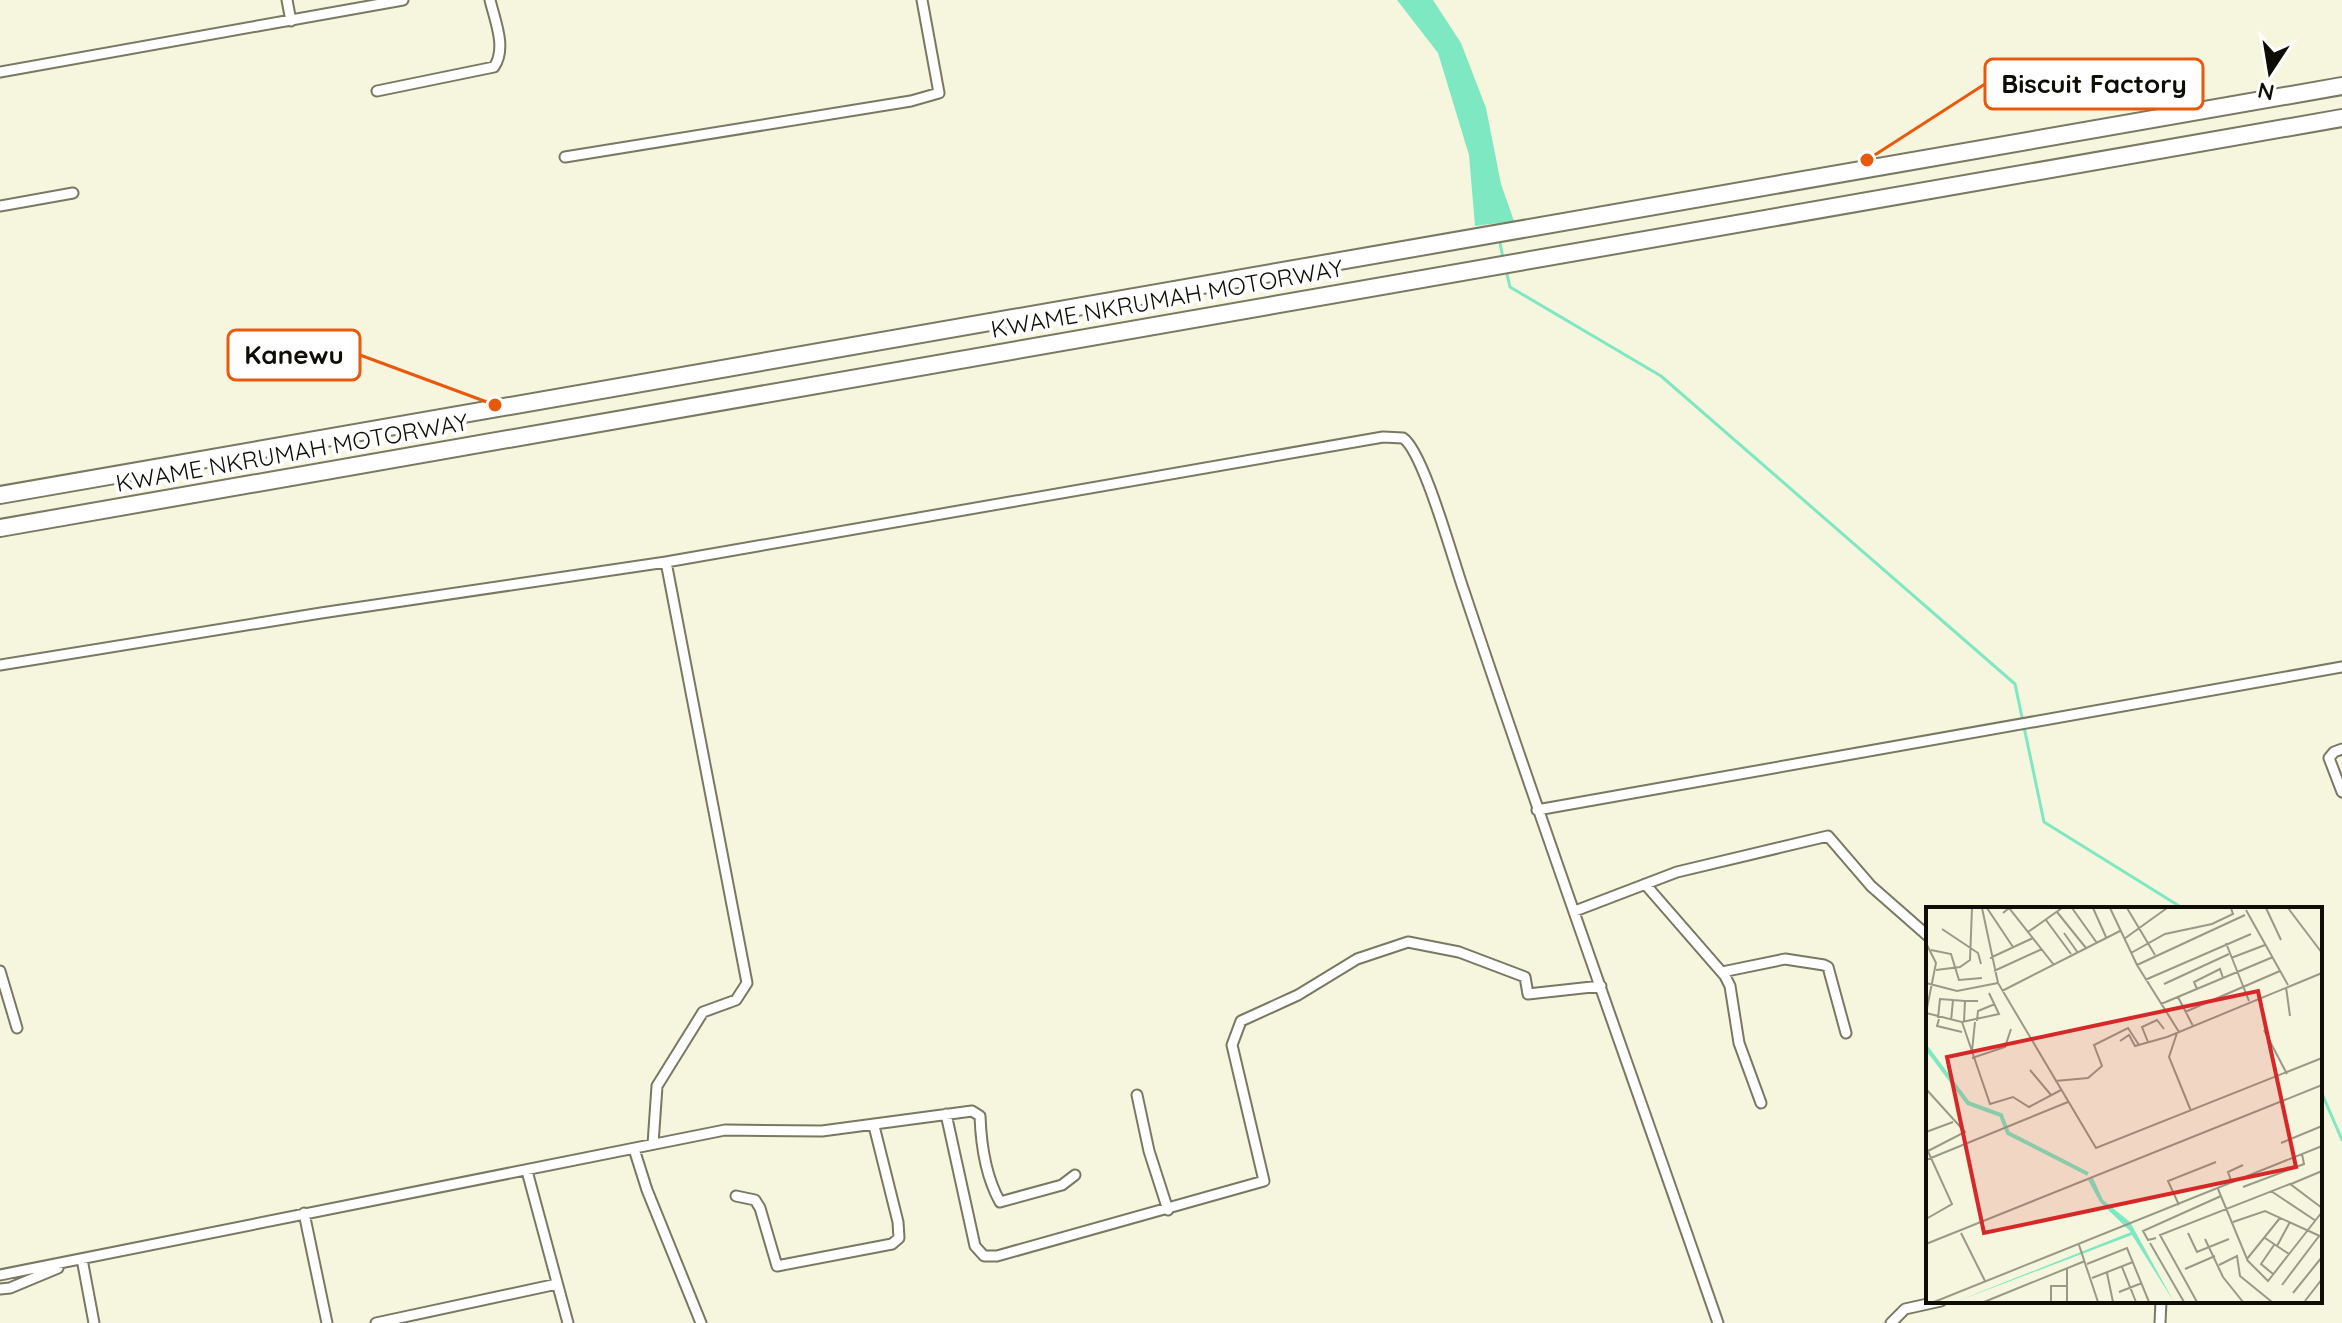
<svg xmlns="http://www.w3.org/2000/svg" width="2342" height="1323" viewBox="0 0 2342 1323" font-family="Quicksand,sans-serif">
  <rect width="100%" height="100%" fill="#f6f6de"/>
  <path fill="#7ee8c3" d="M1397,0H1433L1461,43L1486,108L1501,184L1514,221L1475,226L1469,155L1438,53Z"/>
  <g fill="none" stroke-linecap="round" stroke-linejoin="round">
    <path stroke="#7ee8c3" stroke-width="3" d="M1499,238L1503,258
      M1506,270L1510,287L1661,376L2015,684L2044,822L2184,909
      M2320,1089L2342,1140"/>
    <g stroke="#787863" stroke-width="13">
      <path id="minor" d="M287,0L291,21
        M0,72L403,0
        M377,91L494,67C507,48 495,21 490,0
        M565,157L911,101L939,93L922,0
        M0,206L73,193
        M0,665L321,613L666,562L1383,437L1403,438C1424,452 1454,564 1465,594C1546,838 1634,1080 1718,1323
        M2342,749L2334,752L2329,758L2342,792
        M1537,810L2342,667
        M1645,884L1725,976L1730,986L1739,1043L1761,1103
        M1575,911L1677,872L1828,836L1871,886L1928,936
        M0,971L17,1028
        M1722,972L1785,959L1824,965L1828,967L1846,1033
        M1137,1095L1149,1151L1168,1210
        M946,1114L975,1246L984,1256H997L1264,1181L1232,1045L1241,1021L1298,995L1357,959L1408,942L1459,952L1525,977L1528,994L1601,986
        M653,1144L657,1086L703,1012L736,1000L747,983L666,562
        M634,1149L647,1190L701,1323
        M527,1171L568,1323
        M736,1196L755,1200L760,1208L777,1266L892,1244L899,1238L898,1222L874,1126
        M304,1213L327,1323
        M79,1260L82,1259L94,1323
        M0,1275L725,1130L822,1131L972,1111L980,1116C981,1145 986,1177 1000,1202L1062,1185L1075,1175
        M0,1289L10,1288L58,1268
        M376,1323L557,1284
        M1891,1323L1905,1309L1941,1301
        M2160,1323L2161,1301"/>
    </g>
    <g stroke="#787863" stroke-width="20">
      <path id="motorway" d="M0,495L2342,86
        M0,528L2342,118"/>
    </g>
    <use href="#minor" stroke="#fff" stroke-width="9"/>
    <use href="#motorway" stroke="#fff" stroke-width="16"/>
  </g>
  <g text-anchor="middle" stroke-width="8" stroke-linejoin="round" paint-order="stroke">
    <g font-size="24" fill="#0e0e06" stroke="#fff">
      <text transform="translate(1167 299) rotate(-10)" y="8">KWAME NKRUMAH MOTORWAY</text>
      <text transform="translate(292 453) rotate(-10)" y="8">KWAME NKRUMAH MOTORWAY</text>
    </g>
  </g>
  <g transform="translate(1926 907)">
    <rect width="396" height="396" fill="#f6f6de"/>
    <path d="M167,271L177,293L204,315L248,395L206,328L29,395L205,325L174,295L162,273Z" fill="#7ee8c3"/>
    <path fill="none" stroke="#7ee8c3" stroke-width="4" d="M0,140L42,196L75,208L82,226L162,267"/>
    <path fill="none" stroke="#998" stroke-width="2" d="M56,1L72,76L170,241L396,151M61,1L87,40M146,1L171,36M167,1L180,30M184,1L211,58L253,125M201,1L229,48M340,1L355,33M362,1L396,46M320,3L362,78M131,5L160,41M77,6L83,1L128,58M120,13L145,47M16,22L52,46L55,57M102,25L136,1M138,26L152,46M198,32L241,1M0,36L10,56L0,106M300,36L323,94M5,43L25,47L33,73L56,71M205,46L239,27L286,17L307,7L305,1M64,51L107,31M305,51L339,38M211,58L319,8M10,63L34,60L44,53L46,1M68,64L116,42M219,73L325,27M0,76L31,84L72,76M238,77L303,47M360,80L364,109M271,82L268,75L294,62L297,71M76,84L194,24M252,90L267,119M235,97L347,50M259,105L354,64M0,106L36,115L64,197L87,190L103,200L135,183M12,111L14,92L27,93M13,112L11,119L36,125M25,114L27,93L39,94M51,114L52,104L69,97M36,115L73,107L63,86M38,115L39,94H52M338,123L361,167M251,126L243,150L265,204M194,134L203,128L209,139L241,130L396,66M222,135L216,120L231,113L238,122M46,144L49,115M46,151L79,140L85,122M104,163L125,188M129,174L162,171L176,159L168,138L202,121L213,138M0,182L39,225L2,244M0,225L27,215M355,236L396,219M0,240L26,297L0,312M0,253L142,195M306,276L302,265L317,258M365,277L396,264M317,280L378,257L376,247M292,282L321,352L354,311M345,284L390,314M253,298L242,274L290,255M307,315L339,304L396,330M35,326L59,374M262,326L271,345L303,332M230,331L222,333L217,324L295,289M339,331L363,347M279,332L297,370L317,395M224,336L258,395M0,337L396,178M153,338L172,395M351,339L364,315M321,353L342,374L396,305M161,357L201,341L223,395M293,358L311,349L314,369L346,395M196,360L210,395M141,361V395M259,362L289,349M181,366L187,395M347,367L335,357L348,338M166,371L207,355M356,378L393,329M193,385L216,376M367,386L396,350M379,394L396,372M8,395L396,239M58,395L159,354M125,395V379H141M271,395L234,328L364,277L396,301"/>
    <path fill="#d62828" fill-opacity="0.15" stroke="#d62828" stroke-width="4" d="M332,84L370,260L58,326L21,150Z"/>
    <rect width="396" height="396" fill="none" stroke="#0e0e06" stroke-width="4"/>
  </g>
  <path fill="none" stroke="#e8590c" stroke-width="3" d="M1867 160L1985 84M495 405L360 355"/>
  <g fill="#e8590c" stroke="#fff" stroke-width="3">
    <circle cx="1867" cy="160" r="8"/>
    <circle cx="495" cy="405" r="8"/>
  </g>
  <g fill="#fff" stroke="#e8590c" stroke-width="3">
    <rect x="1985" y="59" width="218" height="50" rx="8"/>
    <rect x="228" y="330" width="132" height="50" rx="8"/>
  </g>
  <g font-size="26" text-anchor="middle" font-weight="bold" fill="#0e0e06">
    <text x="2094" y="93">Biscuit Factory</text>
    <text x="294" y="364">Kanewu</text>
  </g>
  <g transform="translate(2270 72) rotate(192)" stroke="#ffffff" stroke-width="6" paint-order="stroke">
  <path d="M0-6L14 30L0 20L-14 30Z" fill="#0e0e06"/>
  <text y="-12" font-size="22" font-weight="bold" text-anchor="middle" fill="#0e0e06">N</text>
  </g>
</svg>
